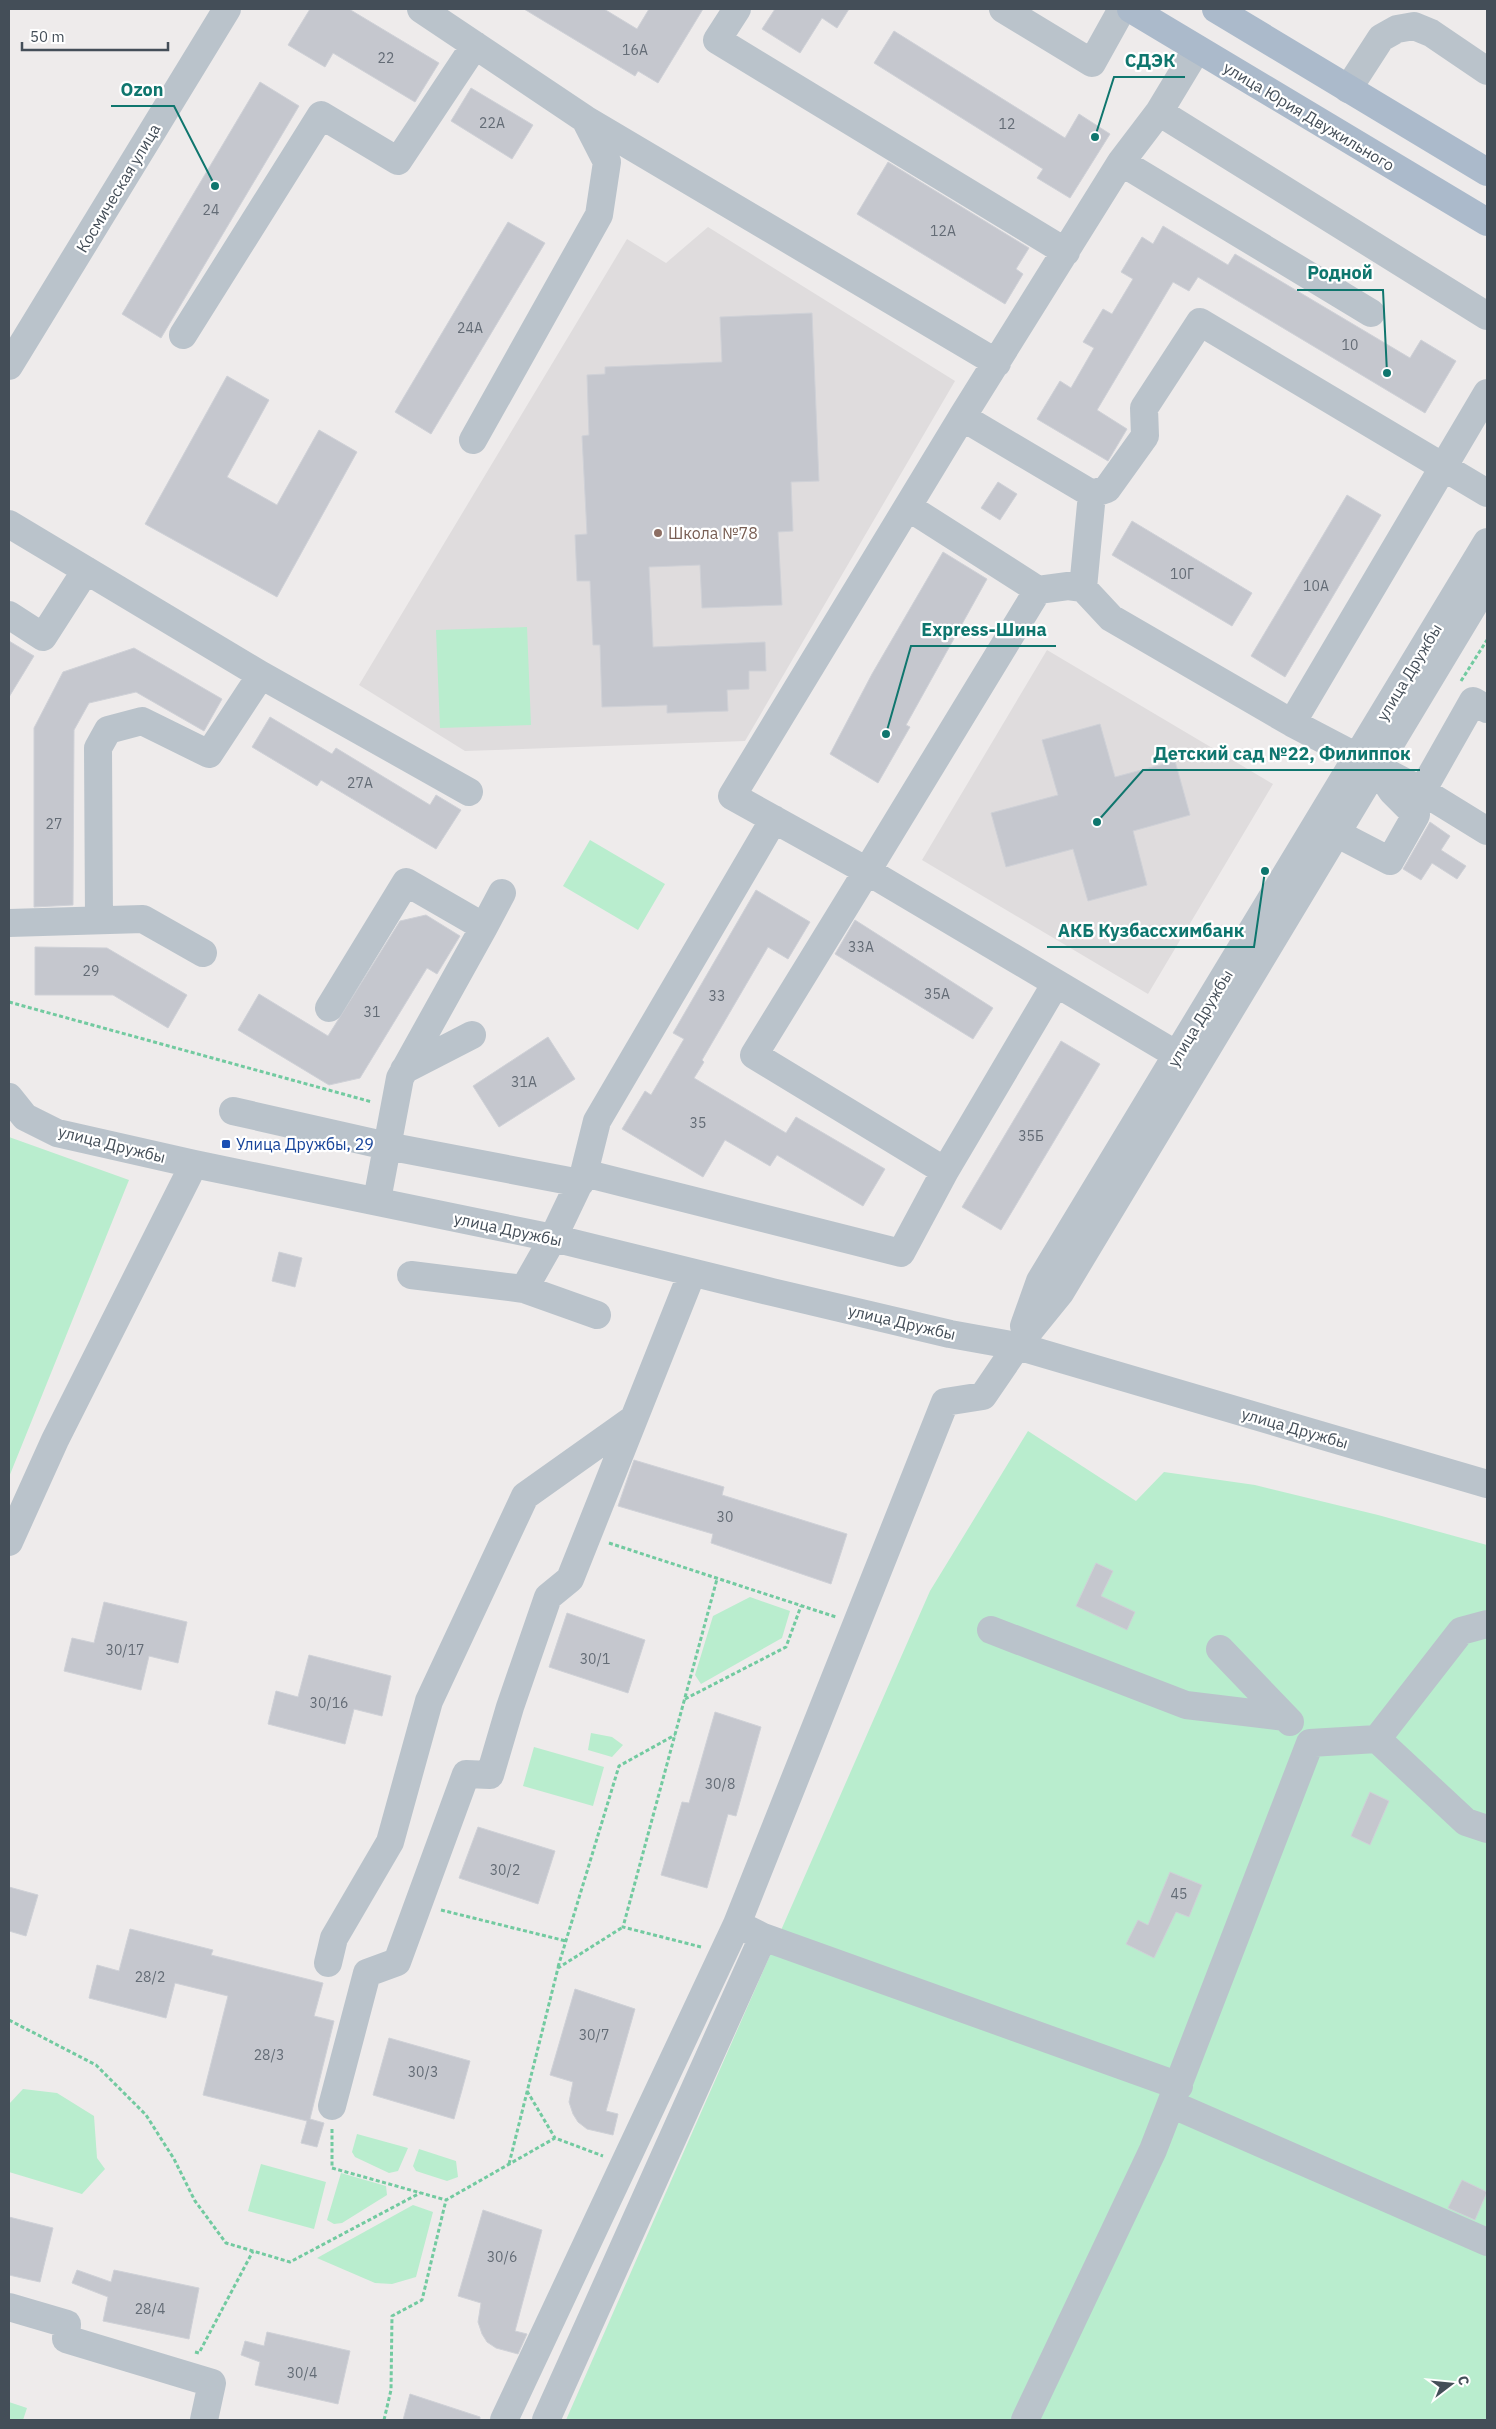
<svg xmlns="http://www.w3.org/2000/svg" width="1496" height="2429" viewBox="0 0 1496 2429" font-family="'IBM Plex Sans',sans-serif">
  <rect width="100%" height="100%" fill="#eeebeb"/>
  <path fill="#dfdcdd" d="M708,227L955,381L745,741L465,751L359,685L627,239L666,263Z
    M1047,650L1273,784L1148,994L922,860Z"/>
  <path fill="#b9edce" d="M527,627L531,725L440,728L436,630Z
    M590,840L665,884L638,930L563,886Z
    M9,1137L129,1180L9,1477Z
    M1028,1431L1136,1501L1164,1472L1255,1485L1378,1515L1487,1545V2420H566L930,1591Z
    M750,1597L790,1611L782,1638L701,1684L695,1675L713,1616Z
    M591,1733L612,1737L623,1745L612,1757L588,1750Z
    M534,1747L604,1767L593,1806L523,1786Z
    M23,2089L57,2093L94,2116L97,2158L105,2169L82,2194L9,2172V2104Z
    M357,2134L408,2148L398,2171L389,2173L355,2157L352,2152Z
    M419,2149L456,2161L458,2177L447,2181L416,2171L413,2166Z
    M261,2164L326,2182L314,2229L248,2211Z
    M341,2173L386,2186L387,2195L342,2223L334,2224L327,2220Z
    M413,2205L433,2212L416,2277L392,2284L375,2283L317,2258Z
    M9,2402L27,2408L23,2420H9Z"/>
  <path fill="#c5c7ce" stroke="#cfd1d7" d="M310,9H349L439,63L415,102L333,53L325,67L288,45Z
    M524,9H604L637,29L649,9H703L658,83L638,71L635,76Z
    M775,9H849L837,28L822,18L800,53L762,29Z
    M894,31L1065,138L1079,114L1110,134L1070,198L1037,178L1043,169L874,63Z
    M260,82L299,106L161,338L122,314Z
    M471,88L533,125L512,159L451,121Z
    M888,162L1029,248L1016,269L1023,274L1005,304L857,214Z
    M508,222L545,243L431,434L395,412Z
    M1163,226L1228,265L1235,254L1410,358L1421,340L1456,361L1425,413L1198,277L1189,291L1173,282L1097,410L1127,429L1108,461L1037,419L1060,381L1071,388L1094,348L1083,342L1103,309L1112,314L1133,279L1121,272L1142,237L1153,244Z
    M812,313L819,481L791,482L793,531L778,532L782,605L702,608L700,565L649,567L653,647L765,642L766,671H749V689L727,690L728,711L667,713V705L602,707L600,645H593L590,581H577L575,535L587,534L582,436L589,435L587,375L605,374V367L722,362L720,317Z
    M227,376L269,400L227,477L277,505L319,430L357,452L277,597L145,524Z
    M998,482L1017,494L1000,520L981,508Z
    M1347,495L1381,515L1285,677L1251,656Z
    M1132,521L1252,593L1232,626L1112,555Z
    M943,552L987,579L906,725L910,727L878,783L830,754L872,674Z
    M9,641L34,656L9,697Z
    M134,648L222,699L204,731L136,692L89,703L74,730L73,905L34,907V728L63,672Z
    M270,717L332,754L336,748L430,805L436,795L461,810L436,849L321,780L317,786L252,747Z
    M1100,724L1115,777L1175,761L1190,815L1133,831L1147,885L1088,901L1073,849L1006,867L991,813L1058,795L1042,740Z
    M1430,822L1450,836L1441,850L1466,866L1457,879L1432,863L1421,880L1403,869Z
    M756,890L810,922L788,959L768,947L702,1060L704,1062L694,1078L786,1133L796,1117L885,1169L863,1206L777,1155L770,1166L725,1140L703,1177L622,1129L645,1091L651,1095L684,1039L673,1033Z
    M426,915L460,936L437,974L427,968L360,1078L329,1085L238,1030L259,994L328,1036L400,921Z
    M855,920L993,1008L973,1039L835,954Z
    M35,947L107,948L187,995L168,1028L113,995H35Z
    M548,1037L575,1079L499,1127L473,1086Z
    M1061,1041L1100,1064L1001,1230L962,1207Z
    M279,1252L302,1258L295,1287L272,1281Z
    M634,1460L724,1487L722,1495L847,1534L831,1584L711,1543L713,1534L618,1506Z
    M1096,1563L1113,1571L1101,1596L1135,1612L1127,1630L1076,1606Z
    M104,1602L187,1622L178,1663L149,1656L141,1690L64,1671L72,1638L94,1643Z
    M567,1613L645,1640L628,1693L549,1667Z
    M309,1655L391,1676L382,1716L354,1709L345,1744L268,1724L276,1691L298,1697Z
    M715,1712L761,1727L736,1816L728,1814L707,1888L661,1875L682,1802L689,1803Z
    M1370,1792L1389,1801L1370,1845L1351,1836Z
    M478,1827L555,1851L538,1904L459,1878Z
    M1170,1872L1202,1885L1189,1917L1176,1912L1154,1958L1126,1944L1138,1920L1148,1925Z
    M9,1887L38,1895L26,1936L9,1931Z
    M130,1929L213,1950L211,1955L323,1983L314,2016L334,2021L310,2119L324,2123L317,2147L301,2143L307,2121L203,2095L228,1996L175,1983L166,2018L89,1998L97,1965L119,1971Z
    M575,1989L635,2009L606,2111L618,2114L613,2135L587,2129L578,2122L573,2114L569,2102L573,2082L550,2075Z
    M389,2038L470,2061L454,2119L373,2095Z
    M1462,2180L1487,2192L1475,2220L1448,2208Z
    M483,2210L542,2230L515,2331L527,2334L518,2354L496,2348L487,2342L482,2334L478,2322L481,2303L458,2296Z
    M9,2217L53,2228L40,2282L9,2275Z
    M77,2270L111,2282L114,2270L199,2288L189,2339L103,2321L108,2297L72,2283Z
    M267,2332L350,2351L338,2404L255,2385L260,2362L241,2355L245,2341L264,2346Z
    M410,2394L480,2417V2420H403Z"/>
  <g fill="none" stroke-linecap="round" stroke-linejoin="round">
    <path stroke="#72caa0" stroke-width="3" stroke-dasharray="4 2.5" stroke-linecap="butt" d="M1461,681L1487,640
      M9,1002L372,1102
      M609,1543L836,1617
      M685,1699L786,1647L801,1606
      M441,1910L566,1941
      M701,1947L623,1927L717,1579
      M558,1967L619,1766L675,1735
      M9,2020L96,2065L146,2115L174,2159L195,2201L226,2243L290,2262L420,2193
      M527,2091L555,2138
      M332,2129V2168L446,2200L555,2138L603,2156
      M509,2164L558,1968L623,1927
      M195,2352L199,2353L253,2251
      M384,2420L391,2390L392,2316L422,2300L446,2200"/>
    <path stroke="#bac3cb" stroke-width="28" d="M421,9L585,119L607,162L599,215L473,440
      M737,9L717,40L1066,252
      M1003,9L1092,63L1122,9
      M1197,49L1159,112L1121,162L962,417L1092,494L1107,489L1145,436L1144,408L1200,322L1487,493
      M1348,89L1381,38L1397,29L1414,26L1431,33L1487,71
      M1159,112L1487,316
      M585,119L997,363
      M1121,162L1371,313
      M183,335L321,115L398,161L475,45
      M9,366L227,9
      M962,417L732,796L867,871L754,1055L945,1171L1056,983L1177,1055
      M908,507L1038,590L1068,586L1083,588L1111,618L1292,723L1422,791L1487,831
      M9,524L261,675L469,792
      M1083,588L1092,494
      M1038,590L867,871L1056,983
      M9,615L43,637L86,570
      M1292,723L1487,393
      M1422,791L1473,701L1487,709
      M1336,833L1390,861L1416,815L1392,791L1382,776
      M99,920L98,748L108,730L142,721L209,754L261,675
      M9,923L143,919L203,953
      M484,927L502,893
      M329,1008L406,882L484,927L400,1078L377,1200
      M404,1070L472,1035
      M9,1097L25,1117L57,1133L194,1164L553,1238L772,1292L950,1334L1017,1346L1487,1484
      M233,1111L387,1146L580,1183
      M584,1173L901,1253L945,1171
      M411,1275L524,1289
      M597,1315L524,1289L553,1238L584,1173L597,1121L774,819
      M1024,1326L1040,1281L1487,542
      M9,1542L55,1440L194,1164
      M991,1630L1186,1705L1285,1717
      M1220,1649L1290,1722
      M1377,1739L1461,1631L1487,1624
      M1310,1743L1377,1739L1466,1822L1487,1829
      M763,1937L1179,2086
      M328,1963L334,1938L390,1842L429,1701L525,1496L632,1420
      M1171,2104L1487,2242
      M332,2106L367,1973L397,1962L466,1774L490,1775L510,1707L548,1597L570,1579L692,1273
      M9,2307L67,2324L66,2339L212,2383L204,2420
      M504,2420L737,1924L945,1402L983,1396L1017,1346L1060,1293L1487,583
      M546,2420L763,1937L737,1924
      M1025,2420L1153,2150L1310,1743"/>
    <path stroke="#abbacb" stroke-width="28" d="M1131,9L1487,222
      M1216,9L1487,172"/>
  </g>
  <circle fill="#8d6e63" stroke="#fff" stroke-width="2" cx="658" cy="533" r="5"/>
  <rect fill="#1a4fb4" stroke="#fff" stroke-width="2" x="221" y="1139" width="10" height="10" rx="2.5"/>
  <g text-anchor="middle" stroke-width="4.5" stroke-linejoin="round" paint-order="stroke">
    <g font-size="14" fill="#646c76">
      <text x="635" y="55">16А</text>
      <text x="386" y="63">22</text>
      <text x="492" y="128">22А</text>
      <text x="1007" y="129">12</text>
      <text x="211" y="215">24</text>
      <text x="943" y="236">12А</text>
      <text x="470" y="333">24А</text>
      <text x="1350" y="350">10</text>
      <text x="1182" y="579">10Г</text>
      <text x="1316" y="591">10А</text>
      <text x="360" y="788">27А</text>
      <text x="54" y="829">27</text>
      <text x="861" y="952">33А</text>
      <text x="91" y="976">29</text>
      <text x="937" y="999">35А</text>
      <text x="717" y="1001">33</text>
      <text x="372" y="1017">31</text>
      <text x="524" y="1087">31А</text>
      <text x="698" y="1128">35</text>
      <text x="1031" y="1141">35Б</text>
      <text x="725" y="1522">30</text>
      <text x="125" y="1655">30/17</text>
      <text x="595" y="1664">30/1</text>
      <text x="329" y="1708">30/16</text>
      <text x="720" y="1789">30/8</text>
      <text x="505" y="1875">30/2</text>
      <text x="1179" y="1899">45</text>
      <text x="150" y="1982">28/2</text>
      <text x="594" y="2040">30/7</text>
      <text x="269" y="2060">28/3</text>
      <text x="423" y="2077">30/3</text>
      <text x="502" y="2262">30/6</text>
      <text x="150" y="2314">28/4</text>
      <text x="302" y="2378">30/4</text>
    </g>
    <g font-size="16" fill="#444e58" stroke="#fff">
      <text transform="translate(1309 116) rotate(31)" y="6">улица Юрия Двужильного</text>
      <text transform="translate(118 188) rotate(-59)" y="6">Космическая улица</text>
      <text transform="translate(1409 672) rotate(-59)" y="6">улица Дружбы</text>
      <text transform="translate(1200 1018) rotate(-59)" y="6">улица Дружбы</text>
      <text transform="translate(112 1144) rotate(14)" y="6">улица Дружбы</text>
      <text transform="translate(508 1229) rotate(12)" y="6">улица Дружбы</text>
      <text transform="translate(902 1322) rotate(13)" y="6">улица Дружбы</text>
      <text transform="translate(1295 1428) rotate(16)" y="6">улица Дружбы</text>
    </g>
    <g font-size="16" fill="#785e54" stroke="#fff" text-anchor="start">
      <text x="668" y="539">Школа №78</text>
    </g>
    <g font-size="16" fill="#164399" stroke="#fff" text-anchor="start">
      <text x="236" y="1150">Улица Дружбы, 29</text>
    </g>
  </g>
  <path fill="none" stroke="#0f766e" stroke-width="2" d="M1095 137L1114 77H1185M215 186L174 106H111M1387 373L1383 290H1297M886 734L911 646H1056M1097 822L1143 770H1420M1265 871L1254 947H1047"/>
  <g fill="#0f766e" stroke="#fff" stroke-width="2">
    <circle cx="1095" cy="137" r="5"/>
    <circle cx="215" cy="186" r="5"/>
    <circle cx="1387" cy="373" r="5"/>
    <circle cx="886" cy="734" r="5"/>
    <circle cx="1097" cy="822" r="5"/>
    <circle cx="1265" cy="871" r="5"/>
  </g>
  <g font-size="18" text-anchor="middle" font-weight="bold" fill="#0f766e" stroke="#fff" stroke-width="4.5" stroke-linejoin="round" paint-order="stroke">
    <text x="1150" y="67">СДЭК</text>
    <text x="142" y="96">Ozon</text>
    <text x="1340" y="279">Родной</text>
    <text x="984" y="636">Express-Шина</text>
    <text x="1282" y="760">Детский сад №22, Филиппок</text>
    <text x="1151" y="937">АКБ Кузбассхимбанк</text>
  </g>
  <rect width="1496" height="2429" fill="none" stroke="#444e58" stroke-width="20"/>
  <g transform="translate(1451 2384) rotate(74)" stroke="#ffffff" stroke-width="4" paint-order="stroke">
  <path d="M0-4L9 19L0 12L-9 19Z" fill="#444e58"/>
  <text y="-8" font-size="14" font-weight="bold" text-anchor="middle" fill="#444e58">С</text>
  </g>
  <path d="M22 42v8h146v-8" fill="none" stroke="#444e58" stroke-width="2.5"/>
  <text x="30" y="42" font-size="15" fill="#444e58" stroke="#ffffff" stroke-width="4" paint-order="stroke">50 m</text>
</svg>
